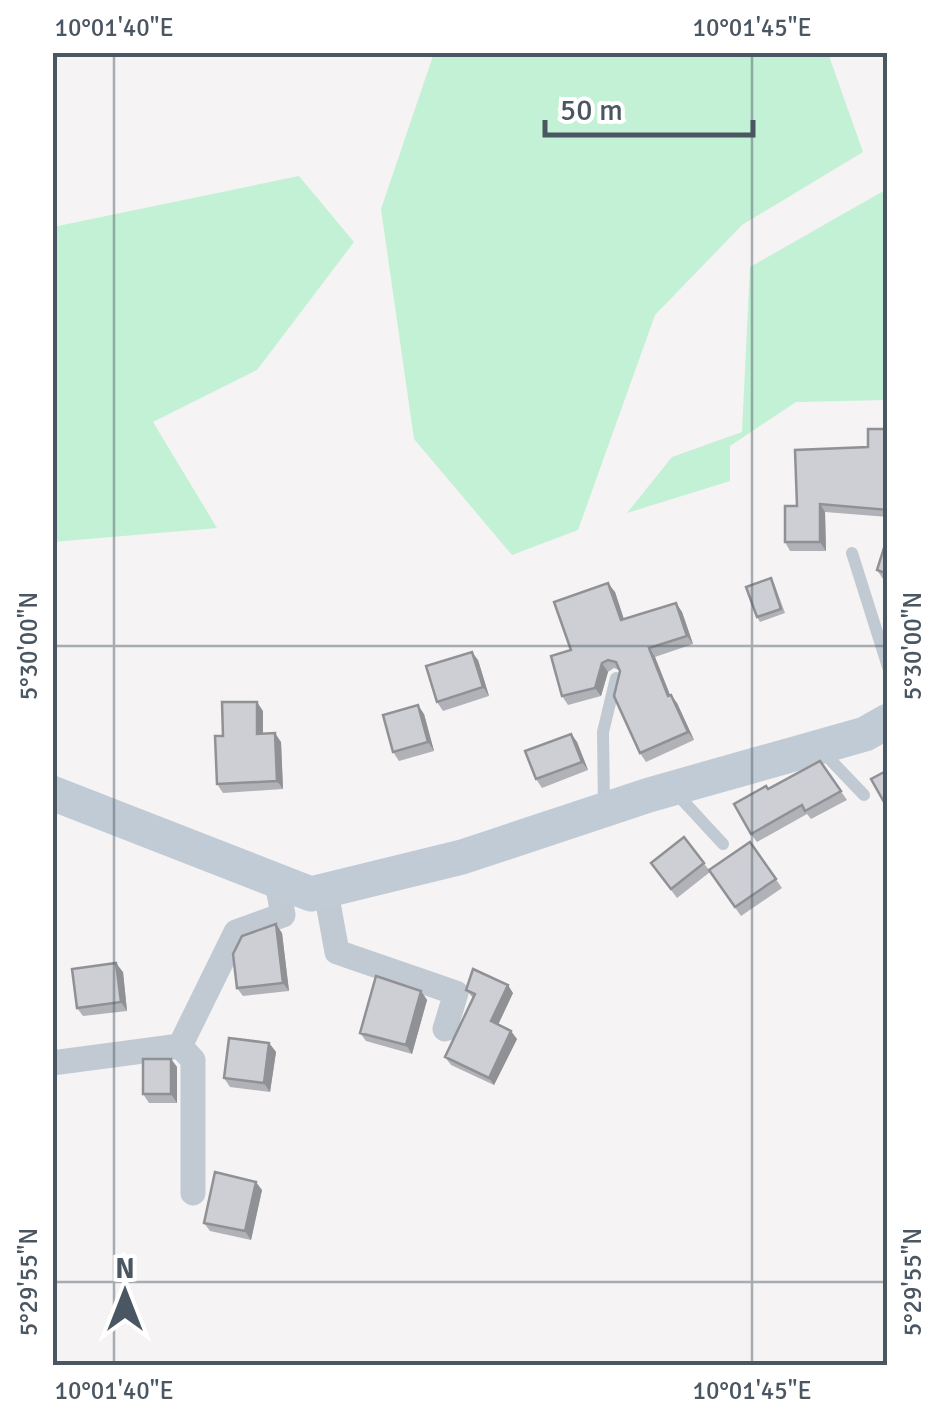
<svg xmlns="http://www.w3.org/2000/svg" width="940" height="1418" viewBox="0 0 940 1418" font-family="Signika,sans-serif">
  <rect width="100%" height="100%" fill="#f5f3f3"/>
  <path fill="#c3f1d5" d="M434,53H828L863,152L742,225L655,315L578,530L512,555L414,439L381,209Z
    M299,176L354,242L257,370L153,422L217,528L53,542V227Z
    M887,189V400L796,402L730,446V481L627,513L672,457L742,432L750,267Z"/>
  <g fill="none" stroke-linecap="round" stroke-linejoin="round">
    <path stroke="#c1cad2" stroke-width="12" d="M852,553L888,667
      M821,750L864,795
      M674,791L723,844
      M604,808L603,732L616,678"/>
    <path stroke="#c1cad2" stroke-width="25" d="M326,892L337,952L456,993L445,1029
      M180,1046L193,1060V1193
      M52,1063L180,1046L236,932L283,915L277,882"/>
    <path stroke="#c1cbd6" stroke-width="35" d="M52,793L311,894L462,857L649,795L865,734L888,721"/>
  </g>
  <path fill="#b0b2b7" d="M888,429V517L825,512L826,551H790L785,542L797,506Z
    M888,535V580L883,579L877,570Z
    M774,583L785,613L760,622L757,617Z
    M615,592L624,619L676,603L682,612L693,644L655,657L670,695L677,703L694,740L646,762L640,753L619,670L614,668L608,672L601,696L568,705L562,696L571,650Z
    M478,660L489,696L443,711L437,702Z
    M263,711V734L281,742L283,789L223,793L217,784L223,736Z
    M424,714L434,751L399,761L393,752Z
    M571,734L577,742L588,770L542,788L536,779Z
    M820,761L847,800L811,819L807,814L757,842L751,834L768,789Z
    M684,837L709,870L750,842L782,888L741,916L710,872L677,898L651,863Z
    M282,933L289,991L243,996L237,988Z
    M123,972L127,1011L83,1016L77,1008Z
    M466,990L513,993L498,1025L517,1039L494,1085L451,1065L445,1057L473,998Z
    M421,991L427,1000L412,1054L366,1041L360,1033Z
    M269,1043L276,1052L270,1092L230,1087L224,1078Z
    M171,1059L177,1067V1103H149L143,1094Z
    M262,1190L251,1240L210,1231L204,1223Z"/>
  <path fill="#909195" d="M820,504L825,512L826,551L820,542Z
    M608,583L615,592L627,629L621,620Z
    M676,603L682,612L693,644L687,636Z
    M649,648L655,657L674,705L668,696Z
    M472,652L478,660L489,696L483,687Z
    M602,663L608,672L601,696L595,688Z
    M671,695L677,703L694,740L688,732Z
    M257,702L263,711V743L257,734Z
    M418,705L424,714L434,751L428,742Z
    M275,733L281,742L283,789L277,781Z
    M571,734L577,742L588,770L582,762Z
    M276,924L282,933L289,991L283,983Z
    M116,963L123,972L127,1011L121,1002Z
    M508,985L513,993L496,1029L491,1021Z
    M421,991L427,1000L412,1054L406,1045Z
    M511,1031L517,1039L494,1085L489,1078Z
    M269,1043L276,1052L270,1092L264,1083Z
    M171,1059L177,1067V1103L171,1094Z
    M256,1182L262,1190L251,1240L245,1231Z"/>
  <path fill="#cdcfd5" stroke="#909195" stroke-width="2.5" d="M868,429H888V510L820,504V542H785V506H797L795,450L868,447Z
    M888,535V574L877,570Z
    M771,578L781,609L757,617L746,587Z
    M608,583L621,620L676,603L687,636L649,648L668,696L671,695L688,732L640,753L614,696L620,671L616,662L608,660L602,663L595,688L562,696L551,656L571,650L554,602Z
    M472,652L483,687L437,702L426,666Z
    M222,702H257V734L275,733L277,781L217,784L215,736H223Z
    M418,705L428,742L393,752L383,715Z
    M571,734L582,762L536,779L525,751Z
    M820,761L841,791L805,811L802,805L751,834L734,804L766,786L768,789Z
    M888,770V809L871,779Z
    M684,837L704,863L671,889L651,863Z
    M750,842L776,879L735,907L709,870Z
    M276,924L283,983L237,988L233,954L242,936Z
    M116,963L121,1002L77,1008L72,969Z
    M473,969L508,985L491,1021L511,1031L489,1078L445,1057L475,994L466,990Z
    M376,976L421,991L406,1045L360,1033Z
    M229,1038L269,1043L264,1083L224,1078Z
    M143,1059H171V1094H143Z
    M215,1172L256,1182L245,1231L204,1223Z"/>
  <path fill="none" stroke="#4a5661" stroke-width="2.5" stroke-opacity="0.45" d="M114,52V1366M752,52V1366M52,646H888M52,1282H888"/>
  <rect width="940" height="1418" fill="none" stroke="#ffffff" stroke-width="110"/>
  <g transform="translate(125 1293)" stroke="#ffffff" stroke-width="8" paint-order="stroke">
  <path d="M0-8L18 38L0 25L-18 38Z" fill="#4a5661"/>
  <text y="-15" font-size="28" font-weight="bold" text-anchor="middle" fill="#4a5661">N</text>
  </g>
  <path d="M545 120v15h208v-15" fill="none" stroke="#4a5661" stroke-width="5"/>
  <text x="560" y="120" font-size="30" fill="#4a5661" stroke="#ffffff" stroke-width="8" paint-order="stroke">50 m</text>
  <rect x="55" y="55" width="830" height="1308" fill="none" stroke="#4a5661" stroke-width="4"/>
  <g font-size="25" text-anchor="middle" fill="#4a5661">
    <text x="114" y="36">10°01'40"E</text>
    <text x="752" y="36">10°01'45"E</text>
    <text transform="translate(28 646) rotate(-90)" y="9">5°30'00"N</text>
    <text transform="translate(912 646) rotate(-90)" y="9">5°30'00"N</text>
    <text transform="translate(28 1282) rotate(-90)" y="9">5°29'55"N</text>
    <text transform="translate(912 1282) rotate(-90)" y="9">5°29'55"N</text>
    <text x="114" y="1399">10°01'40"E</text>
    <text x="752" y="1399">10°01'45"E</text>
  </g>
</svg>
